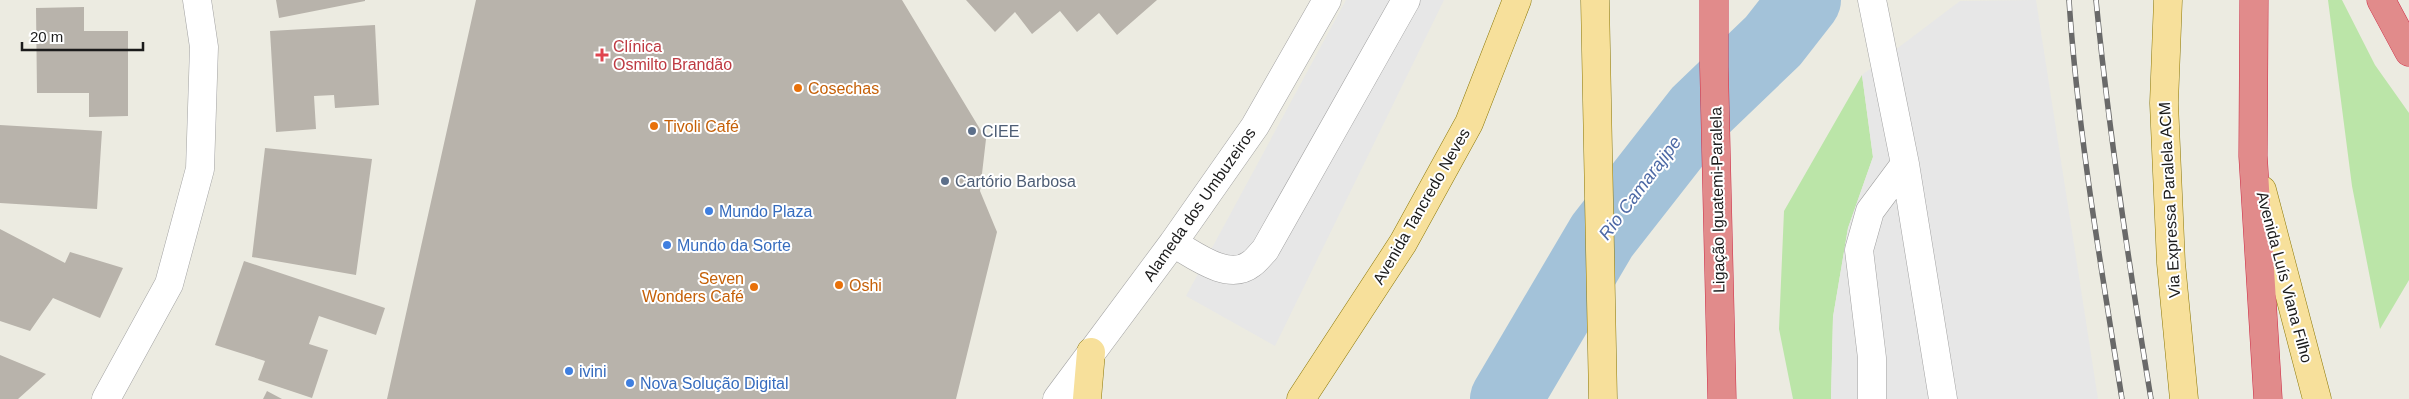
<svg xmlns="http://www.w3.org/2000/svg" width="2409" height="399" viewBox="0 0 2409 399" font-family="Arial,sans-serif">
  <rect width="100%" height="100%" fill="#ecebe1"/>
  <path fill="#bbe5a8" d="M2328,0H2342L2375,65L2409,113V280L2380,329L2352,186Z
    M1862,75L1873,157L1848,228L1833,317L1831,399H1793L1779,329L1784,211Z"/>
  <path fill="#e7e7e7" d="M1346,0H1444L1275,346L1186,296Z
    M2036,0L2098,399H1831L1833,317L1848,228L1873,157L1862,75L1960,1Z"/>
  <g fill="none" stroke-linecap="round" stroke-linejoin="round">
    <path stroke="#a3c2d9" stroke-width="72" d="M1506,399L1602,236L1699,112L1773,41L1805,0"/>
  </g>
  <path fill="#b8b3ab" d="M276,0H365V1L279,18Z
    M476,0H902L986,139L980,191L997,232L956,399H387Z
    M966,0H1157L1117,35L1099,13L1077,32L1060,11L1032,34L1015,12L995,32Z
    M84,7V31H128V116L89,117V93H37L36,8Z
    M375,25L379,105L335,108L334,95L314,96L316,129L276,132L270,31Z
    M0,125L102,131L97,209L0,203Z
    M265,148L372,159L356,275L252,257Z
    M0,229L65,263L70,252L123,268L100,318L53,298L30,331L0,321Z
    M244,261L385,308L376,335L319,316L309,344L328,350L312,398L258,380L265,361L215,345Z
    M0,355L46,374L18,399H0Z
    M267,391L282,399H263Z"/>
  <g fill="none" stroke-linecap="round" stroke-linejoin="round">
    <g stroke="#a2a2a2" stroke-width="29">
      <path id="minor" d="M1872,0L1905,164L1943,399
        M1173,243C1193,254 1228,282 1251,264C1256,261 1260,255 1265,250L1406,0
        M106,399L169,284L200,169L204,47L197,0
        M1057,399L1173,243L1255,126L1327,0
        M1872,399V358L1859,250L1870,211L1905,164"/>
    </g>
    <g stroke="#8c7807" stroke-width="29">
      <path id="major" d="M1595,0L1603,399
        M2168,0L2164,103L2171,263L2184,399
        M2262,190L2317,399
        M1087,399L1091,352
        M1301,399L1403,243L1469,123L1517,0"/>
    </g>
    <g stroke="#cd2b45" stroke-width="29">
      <path id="highway" d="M1714,0V67L1722,399
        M2254,0L2253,156L2268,399
        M2381,0L2409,52"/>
    </g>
    <use href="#minor" stroke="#fff" stroke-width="28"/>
    <use href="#major" stroke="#f7e09b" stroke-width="28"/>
    <use href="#highway" stroke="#e18b8b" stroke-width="28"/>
    <g stroke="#696969" stroke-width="5.5">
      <path id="rail" d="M2069,0C2078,134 2101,266 2122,399
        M2096,0C2109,134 2129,266 2151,399"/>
    </g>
    <use href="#rail" stroke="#fff" stroke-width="4" stroke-dasharray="11" stroke-linecap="butt"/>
  </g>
  <path fill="#e0444e" stroke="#fff" stroke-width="2" d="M599.5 47.5h5v5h5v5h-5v5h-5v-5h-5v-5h5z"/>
  <g fill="#e8710a" stroke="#fff" stroke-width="2">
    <circle cx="798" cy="88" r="5"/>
    <circle cx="654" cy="126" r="5"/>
    <circle cx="839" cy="285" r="5"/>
    <circle cx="754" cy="287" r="5"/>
  </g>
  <g fill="#5c6f8a" stroke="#fff" stroke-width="2">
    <circle cx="972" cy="131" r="5"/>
    <circle cx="945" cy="181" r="5"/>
  </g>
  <g fill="#3f7fe0" stroke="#fff" stroke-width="2">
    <circle cx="709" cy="211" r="5"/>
    <circle cx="667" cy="245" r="5"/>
    <circle cx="569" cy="371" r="5"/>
    <circle cx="630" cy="383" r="5"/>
  </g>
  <g text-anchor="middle" stroke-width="4" stroke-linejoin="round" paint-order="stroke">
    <g font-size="16" fill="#be3a42" stroke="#fff" text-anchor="start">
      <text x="613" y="52">Clínica<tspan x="613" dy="18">Osmilto Brandão</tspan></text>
    </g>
    <g font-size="16" fill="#c56008" stroke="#fff" text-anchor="start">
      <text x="808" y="94">Cosechas</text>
      <text x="664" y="132">Tivoli Café</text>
      <text x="744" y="284" text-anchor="end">Seven<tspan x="744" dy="18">Wonders Café</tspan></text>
      <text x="849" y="291">Oshi</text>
    </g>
    <g font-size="16" fill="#4e5e75" stroke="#fff" text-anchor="start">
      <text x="982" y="137">CIEE</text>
      <text x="955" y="187">Cartório Barbosa</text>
    </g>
    <g font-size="16" fill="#1b1b1b" stroke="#fff">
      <text transform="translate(1717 200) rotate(-91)" y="6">Ligação Iguatemi-Paralela</text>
      <text transform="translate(2169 200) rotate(-93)" y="6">Via Expressa Paralela ACM</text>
      <text transform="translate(1199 204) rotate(-55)" y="6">Alameda dos Umbuzeiros</text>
      <text transform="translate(1421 206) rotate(-60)" y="6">Avenida Tancredo Neves</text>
      <text transform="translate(2285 277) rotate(75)" y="6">Avenida Luís Viana Filho</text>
    </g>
    <g font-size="16" fill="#366cbe" stroke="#fff" text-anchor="start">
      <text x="719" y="217">Mundo Plaza</text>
      <text x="677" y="251">Mundo da Sorte</text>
      <text x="579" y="377">ivini</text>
      <text x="640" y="389">Nova Solução Digital</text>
    </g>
    <g font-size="18" font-style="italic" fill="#4d69a5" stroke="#fff">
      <text transform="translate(1640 188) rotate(-53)" y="6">Rio Camarajipe</text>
    </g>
  </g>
  <path d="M22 42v8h121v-8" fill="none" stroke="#1b1b1b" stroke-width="2.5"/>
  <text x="30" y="42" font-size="15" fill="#1b1b1b" stroke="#ffffff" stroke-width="4" paint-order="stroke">20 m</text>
</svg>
